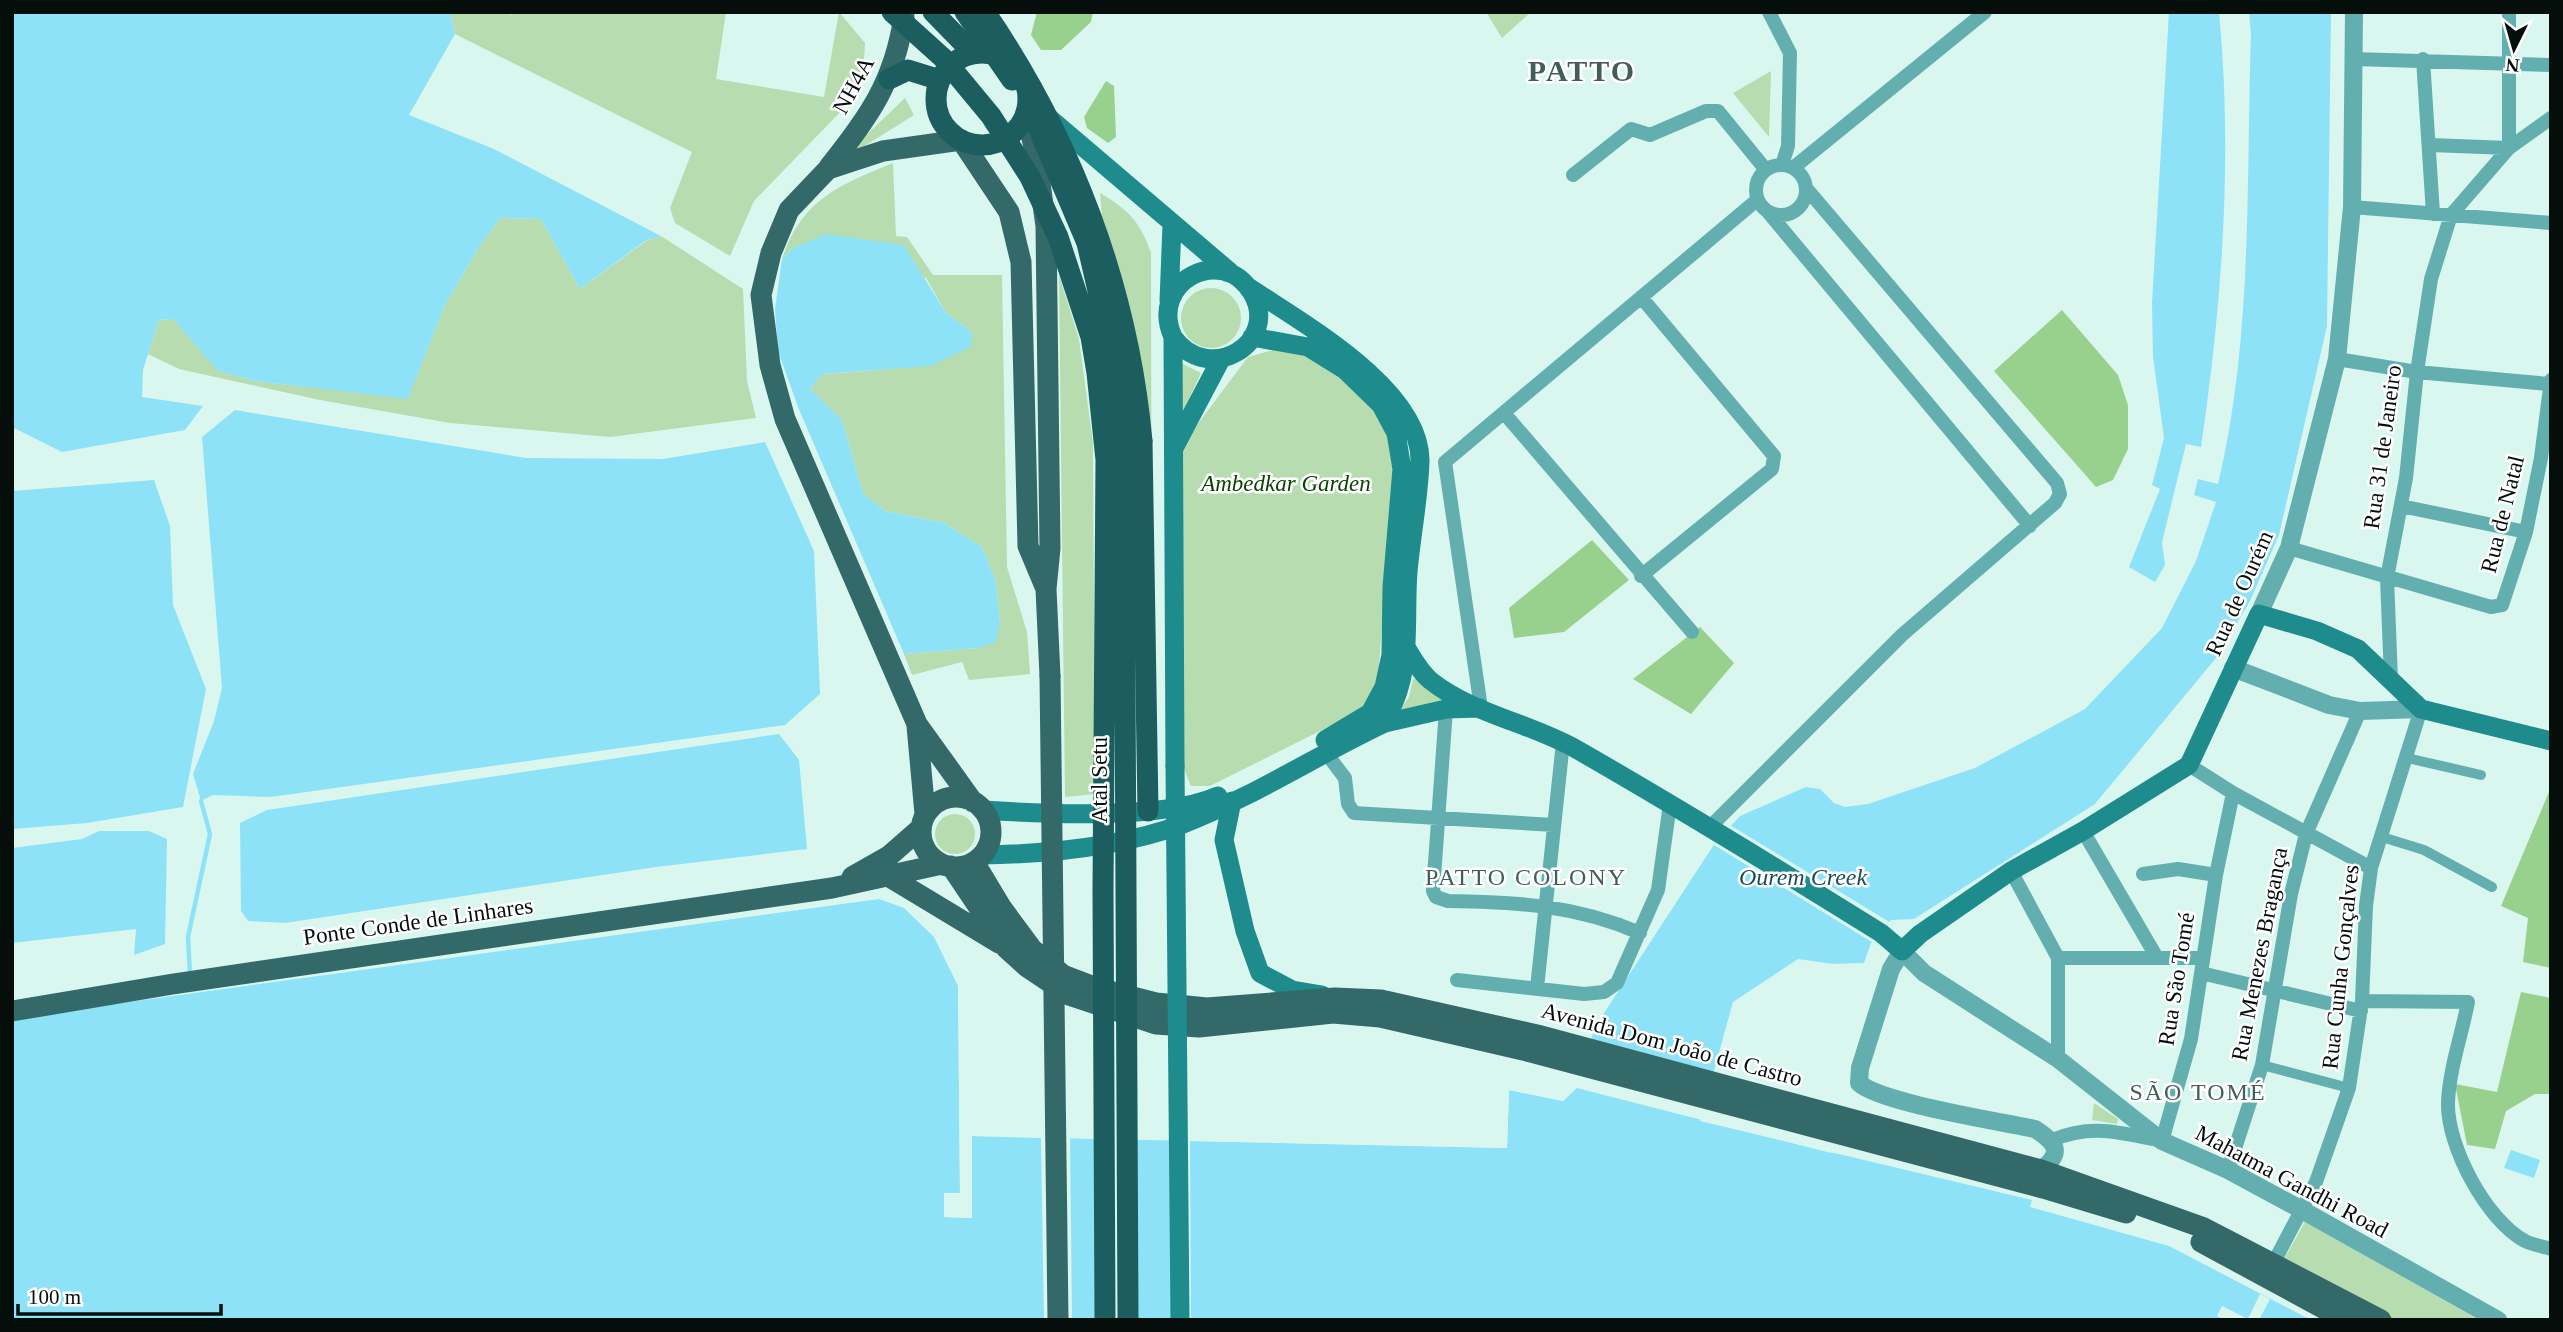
<svg xmlns="http://www.w3.org/2000/svg" width="2563" height="1332" viewBox="0 0 2563 1332" font-family="Georgia,serif">
  <rect width="100%" height="100%" fill="#daf7ef"/>
  <path fill="#b7dcaf" d="M450,12H507L511,15L514,12H726L716,79L824,97L839,12L865,43L864,61L847,105L754,201L730,256L675,223L670,208L692,152L455,34Z
    M1486,12H1531L1502,38Z
    M1771,71L1769,137L1733,93Z
    M905,98L914,115L836,164Z
    M893,163L896,236L907,237L933,275H1002L1007,567L1027,632L1030,674L969,680L962,662L912,675L904,654L978,648L1000,622L996,582L982,547L944,523L885,511L863,493L842,420L810,389L822,374L878,370L972,332L946,313L926,278L793,248L782,259C801,200 839,185 893,163Z
    M1100,193C1128,209 1141,223 1151,253L1152,775Z
    M500,218L541,219L580,289L646,241L661,236L743,289L747,381L756,418L610,437L450,423L320,400L179,369L148,354L159,319L174,320L218,370L254,381L408,398L445,305L479,247Z
    M1059,275L1079,339L1093,443L1095,794L1065,797Z
    M1181 318a30 30 0 1 1 60 0a30 30 0 1 1-60 0Z
    M1276,349L1309,357L1338,371L1378,414L1386,429L1394,468L1378,678L1362,710L1210,786H1191L1184,769L1179,449L1248,357Z
    M1177,361L1201,373L1181,416Z
    M1417,678L1446,702L1395,717L1409,697L1413,679Z
    M935 834a20 20 0 1 1 40 0a20 20 0 1 1-40 0Z
    M2094,1103L2118,1119L2117,1124L2092,1120Z
    M2305,1222L2479,1320H2392L2284,1259Z"/>
  <path fill="#98d08d" d="M1037,12H1093L1091,22L1061,50H1041L1031,35Z
    M1106,81L1114,86L1116,137L1108,143L1087,128L1084,117Z
    M2062,310L2118,375L2128,405V449L2113,480L2096,487L1994,371Z
    M1592,540L1629,580L1564,632L1514,638L1509,608Z
    M1700,627L1734,663L1691,714L1633,679Z
    M2551,787V968L2523,962L2528,918L2501,906Z
    M2521,992L2551,998V1094H2535L2506,1111L2495,1149L2467,1145L2455,1084L2497,1092Z"/>
  <path fill="#8ee2f7" d="M12,12H450L455,34L409,115L494,149L661,236L645,241L580,289L541,219L500,218L479,247L445,305L408,399L254,381L217,370L174,320L159,319L143,370L142,397L203,406L185,430L62,452L12,427Z
    M2169,12H2219C2233,157 2222,303 2201,447L2186,444L2162,542L2165,565L2155,582L2129,567L2160,489L2152,485L2164,438L2153,357L2152,303Z
    M2249,12H2331L2327,326L2279,535L2250,601L2216,658L2095,804L1914,919L1891,920L1871,943L1864,963L1833,964L1798,959L1733,1002L1700,1121L2032,1200L2030,1207L2169,1246L2311,1320H12V1018L879,899L904,908L934,937L958,986L960,1194H944V1217L972,1218V1136L1507,1148L1509,1090L1563,1101L1576,1088L1595,1027L1715,843L1740,816L1806,787L1820,789L1834,803L1845,807L1868,804L1975,768L2085,709L2162,628L2196,561L2216,502L2194,495L2198,479L2218,484C2253,338 2246,183 2251,34Z
    M826,234L904,245L946,313L972,332L971,347L930,366L822,374L810,389L842,420L863,493L885,511L944,523L982,547L996,582L1000,622L996,642L978,648L904,654L798,407L778,351L775,309L782,259L793,248Z
    M235,410L526,458L663,459L765,442L814,551L820,694L785,725L271,797L213,795L201,801L193,774L214,721L222,688L202,437Z
    M154,480L170,526L173,605L206,689L183,807L87,823L12,829V491Z
    M779,734L799,760L807,849L656,867L285,923L248,921L241,911L240,823L267,810Z
    M99,831H149L167,839L165,944L134,955L136,929L12,943V848L82,839Z
    M2511,1150L2540,1160L2534,1178L2504,1168Z"/>
  <path fill="#daf7ef" d="M1728,824L1891,923L1885,933L1875,944L1714,845Z
    M958,986H962L964,1194L961,1197H948V1214L969,1215V1136L972,1132L1504,1144L1507,1087L1562,1098L1573,1086L1587,1040L1715,1075L1704,1118L1832,1149L1831,1153L1577,1088L1563,1101L1509,1090L1507,1148L1190,1141L1191,1320H1172L1169,1140H1136L1137,1320H1097L1096,1139L1070,1138L1072,1320H1044L1041,1138L972,1136V1218L944,1217V1193H960Z
    M2260,1294L2270,1299L2259,1320H2224L2217,1316L2222,1306L2248,1319Z"/>
  <g fill="none" stroke-linecap="round" stroke-linejoin="round">
    <path stroke="#8ee2f7" stroke-width="4.5" d="M190,975L188,937L210,834L201,801"/>
    <path stroke="#63afb0" stroke-width="10" d="M2407,758L2481,775
      M2382,837L2424,850L2492,887
      M2262,1065L2349,1088"/>
    <path stroke="#63afb0" stroke-width="14" d="M1769,12L1790,53L1788,146L1782,165
      M2354,59L2551,65
      M2423,59L2433,214
      M2430,145L2509,148V12
      M1756 190a25 25 0 1 1 50 0a25 25 0 1 1-50 0Z
      M1793,168L1985,12
      M1573,175L1631,129L1650,135L1706,111H1718L1766,170
      M2352,207L2551,223
      M1768,212L2030,526
      M1641,297L1774,456L1772,469L1641,576
      M2337,359L2417,372L2549,384
      M1504,413L1692,632
      M1445,462L1757,200
      M1445,462L1481,708
      M2401,506L2526,532
      M2289,548L2491,607L2502,605L2526,532L2541,458L2551,380
      M2391,679L2387,578L2406,478L2417,372L2431,279L2451,215L2509,148L2551,118
      M1446,709L1433,891L1436,897L1448,901C1517,902 1575,905 1640,933
      M1326,753L1345,778L1348,804L1354,813L1554,825
      M2189,765L2233,793L2371,868
      M1710,827L1902,635L2055,503L2060,494L2057,483L1806,188
      M2083,831L2156,956
      M2011,871L2058,958V1059
      M2143,874L2178,869L2216,875
      M2058,958H2203
      M2201,973L2361,1011
      M1457,980L1584,994L1604,992L1617,983L1658,890L1670,804
      M1537,988L1563,742
      M2362,1001L2468,1002C2462,1034 2449,1070 2448,1103C2447,1146 2486,1220 2525,1241C2532,1245 2543,1246 2551,1249
      M2052,1140C2093,1123 2120,1133 2162,1141L2191,1039L2216,875L2233,793
      M2228,1170L2262,1065L2291,894L2306,834L2360,711
      M2273,1264L2316,1182L2349,1088L2362,1001L2366,906L2371,868L2421,709"/>
    <path stroke="#63afb0" stroke-width="18" d="M2259,614L2289,548L2337,359L2352,207L2354,12
      M2233,668L2329,705L2360,711L2421,709
      M2041,1170C2064,1152 2056,1143 2035,1129C1999,1121 1881,1103 1859,1083L1860,1068L1891,969L1902,951L1924,973L2058,1059L2162,1141L2228,1170L2302,1210L2498,1320"/>
    <path stroke="#1e8b8c" stroke-width="19" d="M1048,117L1230,272
      M1169,301L1172,225
      M1173,337C1209,387 1281,342 1252,293C1222,243 1148,282 1173,337L1175,766
      M1252,337L1308,347L1345,370L1381,405L1396,433L1402,469L1392,587L1391,655L1384,687L1370,713L1325,740
      M1174,448L1221,359
      M1406,647C1413,659 1420,672 1431,681C1473,714 1530,723 1576,749C1679,808 1780,870 1881,933L1902,951L1920,934L2011,871L2083,831L2189,765L2259,614L2317,631L2358,649L2421,709L2551,741
      M1385,723L1446,709L1480,708
      M1232,801L1224,840L1245,931L1260,973L1292,990L1322,995
      M983,810C1043,814 1164,820 1218,796
      M982,855C1047,854 1121,847 1183,824C1253,797 1317,755 1385,723C1389,712 1396,700 1399,688C1410,651 1405,610 1408,572C1411,536 1419,498 1420,461C1421,388 1300,322 1247,286"/>
    <path stroke="#34696a" stroke-width="21" d="M1026,114L1036,155L1046,226L1050,548L1046,589L1050,676
      M829,167C869,117 894,82 904,17
      M917,726L925,814
      M921 832a35 35 0 1 1 70 0a35 35 0 1 1-70 0Z
      M973,802L917,724L785,419L770,365L761,295L771,253L789,210L828,169L883,151L961,140L1009,212L1021,262L1028,546L1046,589
      M974,862L1001,907L1032,949L1063,975L1097,988L1156,1003L1207,1008L1335,998L1381,1000L1537,1035L2041,1170L2204,1228L2381,1320
      M951,866L1006,948L1027,967L1069,995L1156,1024L1199,1027L1333,1013L1380,1017L1531,1052L2043,1188L2126,1213
      M888,876L999,943
      M852,877L889,856L921,828
      M12,1011L173,984L832,888L942,864
      M2201,1242L2345,1320"/>
    <path stroke="#1c5e60" stroke-width="21" d="M933,12L973,53
      M936 99a46 46 0 1 1 92 0a46 46 0 1 1-92 0Z
      M889,79L908,70L940,80
      M1036,123L1087,243
      M1142,441L1148,811"/>
    <path stroke="#1e8b8c" stroke-width="19" d="M1175,766L1180,1320"/>
    <path stroke="#34696a" stroke-width="21" d="M1050,676L1058,1320"/>
    <path stroke="#1c5e60" stroke-width="21" d="M892,12L943,58L991,116L1030,177L1058,237L1091,337L1097,373L1106,460L1103,891L1105,1320
      M965,12L1012,80
      M985,12C1072,139 1128,287 1142,441
      M1087,243L1116,369L1124,463L1128,1320"/>
  </g>
  <g text-anchor="middle" stroke-width="5" stroke-linejoin="round" paint-order="stroke">
    <g font-size="23" fill="#050e0b" stroke="#fff">
      <text transform="translate(853 85) rotate(-61)" y="8">NH4A</text>
      <text transform="translate(2382 447) rotate(-82)" y="8">Rua 31 de Janeiro</text>
      <text transform="translate(2502 514) rotate(-76)" y="8">Rua de Natal</text>
      <text transform="translate(2239 593) rotate(-66)" y="8">Rua de Ourém</text>
      <text transform="translate(1099 780) rotate(-90)" y="8">Atal Setu</text>
      <text transform="translate(418 921) rotate(-8)" y="8">Ponte Conde de Linhares</text>
      <text transform="translate(2259 954) rotate(-79)" y="8">Rua Menezes Bragança</text>
      <text transform="translate(2340 967) rotate(-84)" y="8">Rua Cunha Gonçalves</text>
      <text transform="translate(2176 979) rotate(-81)" y="8">Rua São Tomé</text>
      <text transform="translate(1672 1044) rotate(15)" y="8">Avenida Dom João de Castro</text>
      <text transform="translate(2292 1181) rotate(28)" y="8">Mahatma Gandhi Road</text>
    </g>
    <g font-size="23" font-style="italic" fill="#0b4300" stroke="#fff">
      <text x="1286" y="491">Ambedkar Garden</text>
    </g>
    <g font-size="24" letter-spacing="2" fill="#435d57" stroke="#fff">
      <text x="1526" y="885">PATTO COLONY</text>
      <text x="2198" y="1100">SÃO TOMÉ</text>
    </g>
    <g font-size="24" font-style="italic" fill="#1b4d58" stroke="#fff">
      <text x="1803" y="885">Ourem Creek</text>
    </g>
    <g font-size="30" font-weight="bold" letter-spacing="2" fill="#435d57" stroke="#fff">
      <text x="1582" y="81">PATTO</text>
    </g>
  </g>
  <rect width="2563" height="1332" fill="none" stroke="#050e0b" stroke-width="28"/>
  <g transform="translate(2514 49) rotate(185)" stroke="#ffffff" stroke-width="5" paint-order="stroke">
  <path d="M0-5L12 26L0 18L-12 26Z" fill="#050e0b"/>
  <text y="-10" font-size="19" font-weight="bold" text-anchor="middle" fill="#050e0b">N</text>
  </g>
  <path d="M18 1304v10h203v-10" fill="none" stroke="#050e0b" stroke-width="3.5"/>
  <text x="28" y="1304" font-size="21" fill="#050e0b" stroke="#ffffff" stroke-width="5" paint-order="stroke">100 m</text>
</svg>
